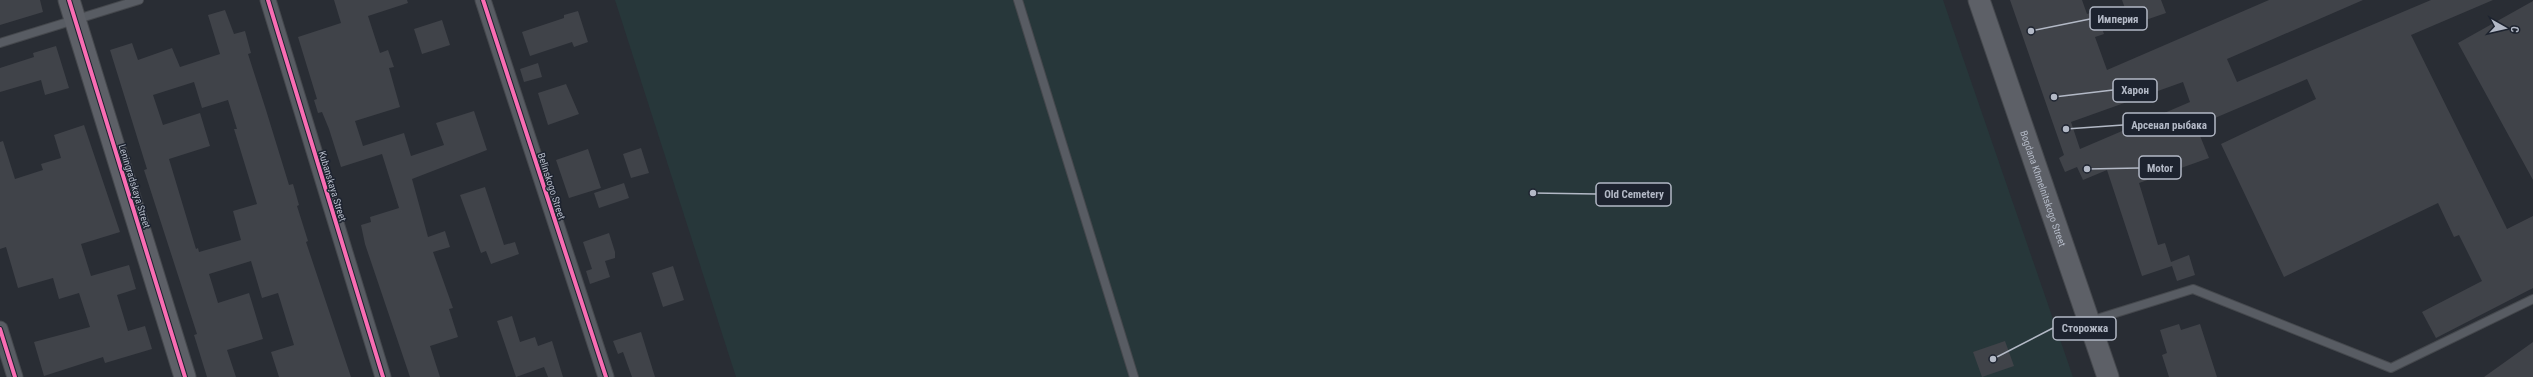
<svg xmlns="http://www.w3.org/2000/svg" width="2533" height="377" viewBox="0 0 2533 377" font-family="'Roboto Condensed',sans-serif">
  <rect width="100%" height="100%" fill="#292d34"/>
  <path fill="#27373a" d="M615,0H1943L2073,377H736Z"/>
  <path fill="#404349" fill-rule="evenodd" d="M0,0H40L43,12L0,25Z
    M334,0H407L408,3L368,16L380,53L388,50L394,67L389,68L400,107L355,121L363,146L404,133L411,156L444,145L436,123L474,111L487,150L412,179L428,237L445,231L450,247L433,252L453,308L449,309L458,337L430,346L440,377H410L365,244L361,225L371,222L370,217L399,208L382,154L341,167L329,129L322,112L318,113L314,100L317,99L298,37L341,23Z
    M2010,0H2082L2087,14L2096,11L2104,34L2095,37L2107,70L2269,0H2363L2227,59L2237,82L2431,0H2493L2411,35L2507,229L2533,216V288L2436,338L2422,312L2482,281L2459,235L2454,237L2438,203L2284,277L2221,144L2316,99L2307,79L2196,126L2209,158L2139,183L2158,245L2165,243L2171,262L2189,255L2195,275L2177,281L2172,266L2142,276L2107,170L2083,180L2077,167L2065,172L2059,158L2064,155ZM2183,82L2190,102L2080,149L2071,122Z
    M2122,0H2161L2166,13L2131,25Z
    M2533,1V180L2458,43Z
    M225,10L234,34L245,31L251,53L248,54L266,110L289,185L293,184L299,205L297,206L308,241L306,242L351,377H279L271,352L294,345L278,293L262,298L251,261L209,274L218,303L249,293L263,339L227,350L236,377H207L194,335L197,334L144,170L147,169L110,50L132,43L138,60L172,48L180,67L220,54L208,15ZM194,82L202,108L228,100L237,129H234L257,204L233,211L241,240L199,252L198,248L196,249L169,159L210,146L200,113L163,125L153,95Z
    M578,11L588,42L574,47L572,42L530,56L522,32L564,18V15Z
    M442,20L450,45L422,54L414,29Z
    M56,46L69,88L45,95L41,80L0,92V68L34,57L33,53Z
    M538,63L542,77L524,82L520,69Z
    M566,84L579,114L548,125L538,93Z
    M84,125L120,232L81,244L91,276L129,265L136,289L117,295L128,331L145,326L152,349L105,363L103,357L44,376L34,342L90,327L79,293L59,299L53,278L18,288L6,247L0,249V142L3,141L15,179L43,170L41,164L61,158L54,135Z
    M641,148L649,173L631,178L623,154Z
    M588,149L601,188L569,198L556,160Z
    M624,183L629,198L599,208L594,193Z
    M485,187L504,245L515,242L519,254L491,264L486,251L481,253L460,195Z
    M609,233L615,252V258L605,261L610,277L590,284L586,271L592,269L583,242Z
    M673,266L684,300L663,307L652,273Z
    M512,316L520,342L535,337L538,346L552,341L563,377H548L544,367L516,377L497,321Z
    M2179,324L2181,330L2200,324L2217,377H2169L2162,355L2167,353L2160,330Z
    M641,332L655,377H632L623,352L618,354L613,341Z
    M2005,341L2014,366L1982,377L1973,352Z
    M2533,342V377H2484Z"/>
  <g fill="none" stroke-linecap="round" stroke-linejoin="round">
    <g stroke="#45484d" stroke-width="10">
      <path id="lane" d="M1018,0L1134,377
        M0,43L139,0
        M2090,321L2193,289L2391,368L2533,299"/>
    </g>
    <g stroke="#45484d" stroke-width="17">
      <path id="street" d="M268,0L383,377
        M483,0L606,377
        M0,329L15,377"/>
    </g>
    <g stroke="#45484d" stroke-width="23">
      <g id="secondary">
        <path d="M69,0L185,377"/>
        <path id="s1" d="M1979,0L2108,377"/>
      </g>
    </g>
    <use href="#lane" stroke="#585c63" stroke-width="8"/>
    <use href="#street" stroke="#585c63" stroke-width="15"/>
    <use href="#secondary" stroke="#5d6067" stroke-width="21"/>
    <g stroke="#1d232f" stroke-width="6">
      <path id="cycleway" d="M69,0L185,377
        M268,0L383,377
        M483,0L606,377
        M0,329L15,377"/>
    </g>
    <use href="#cycleway" stroke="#f96db3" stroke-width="4"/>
  </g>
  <g text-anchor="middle" stroke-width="3" stroke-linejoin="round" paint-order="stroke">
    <g font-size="10" fill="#b3b9c6" stroke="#1d232f">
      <text transform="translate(135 186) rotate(73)" y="4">Leningradskaya Street</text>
      <text transform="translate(333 186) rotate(73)" y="4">Kubanskaya Street</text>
      <text transform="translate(552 186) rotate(72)" y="4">Belinskogo Street</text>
      <text dy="4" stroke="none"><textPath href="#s1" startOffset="199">Bogdana Khmelnitskogo Street</textPath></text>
    </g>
  </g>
  <path fill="none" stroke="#b3b9c6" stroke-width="1.5" d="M2031 31L2090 19M2054 97L2113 90M2066 129L2123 125M2087 169L2139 168M1533 193L1596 194M1993 359L2053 328"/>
  <g fill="#b3b9c6" stroke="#1d232f" stroke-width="1.5">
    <circle cx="2031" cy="31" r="4"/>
    <circle cx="2054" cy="97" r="4"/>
    <circle cx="2066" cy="129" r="4"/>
    <circle cx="2087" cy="169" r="4"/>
    <circle cx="1533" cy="193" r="4"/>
    <circle cx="1993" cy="359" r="4"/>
  </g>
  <g fill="#1d232f" stroke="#b3b9c6" stroke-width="1.5">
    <rect x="2090" y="7" width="57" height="23" rx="4"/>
    <rect x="2113" y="79" width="44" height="23" rx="4"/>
    <rect x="2123" y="113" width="92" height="23" rx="4"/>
    <rect x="2139" y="156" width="42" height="23" rx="4"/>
    <rect x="1596" y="183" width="75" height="23" rx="4"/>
    <rect x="2053" y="317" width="63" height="23" rx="4"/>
  </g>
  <g font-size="11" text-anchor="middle" font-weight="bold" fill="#b3b9c6">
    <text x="2118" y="23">Империя</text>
    <text x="2135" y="94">Харон</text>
    <text x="2169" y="129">Арсенал рыбака</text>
    <text x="2160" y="172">Motor</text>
    <text x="1634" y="198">Old Cemetery</text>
    <text x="2085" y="332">Сторожка</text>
  </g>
  <g transform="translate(2505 28) rotate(98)" stroke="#1d232f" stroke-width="3" paint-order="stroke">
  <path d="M0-3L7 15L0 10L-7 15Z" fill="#b3b9c6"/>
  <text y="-6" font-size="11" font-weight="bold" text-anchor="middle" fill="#b3b9c6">С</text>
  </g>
</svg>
